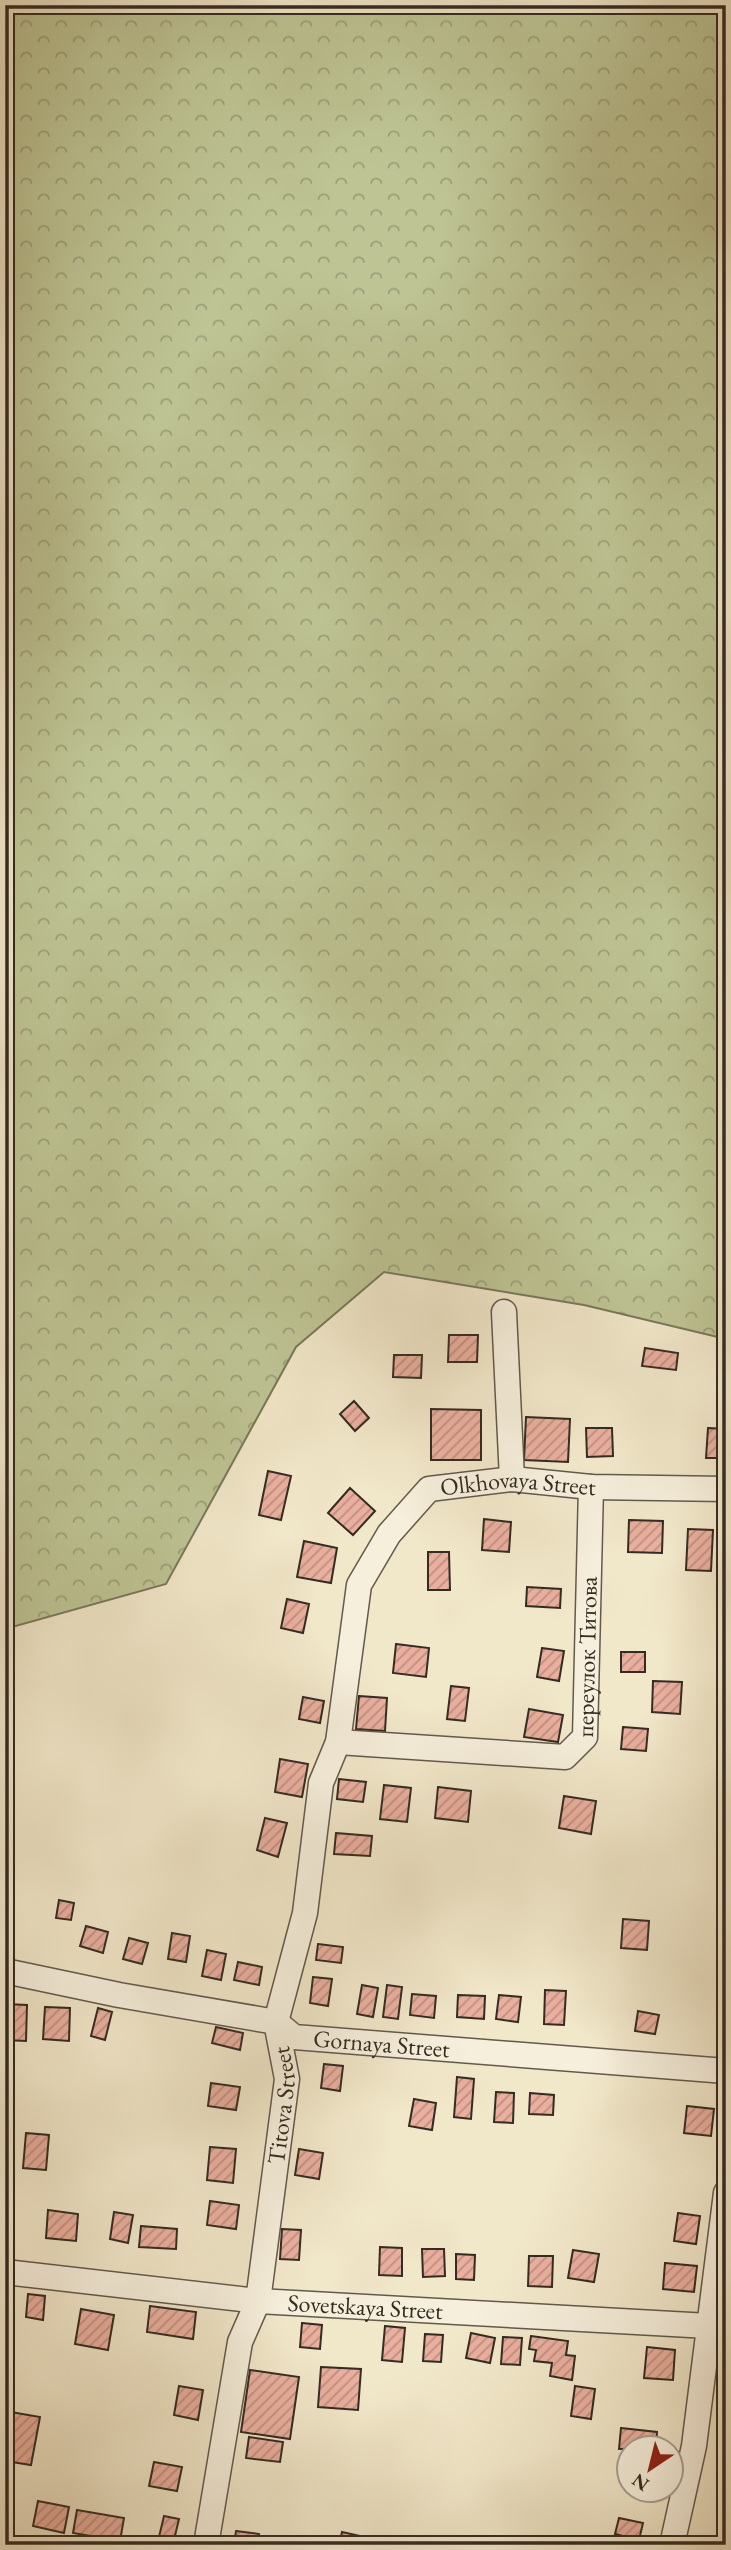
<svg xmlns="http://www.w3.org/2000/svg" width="731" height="2550" viewBox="0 0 731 2550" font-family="'EB Garamond',serif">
  <defs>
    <pattern id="forest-crowns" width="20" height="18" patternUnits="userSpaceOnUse" patternTransform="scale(1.75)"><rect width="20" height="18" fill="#bec494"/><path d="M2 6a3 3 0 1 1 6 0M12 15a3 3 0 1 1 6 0" fill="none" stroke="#9b9f78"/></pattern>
    <pattern id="building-hatch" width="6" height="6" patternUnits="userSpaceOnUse" patternTransform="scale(1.75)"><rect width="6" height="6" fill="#eaaf9e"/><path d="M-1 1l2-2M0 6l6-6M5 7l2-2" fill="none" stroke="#be8f80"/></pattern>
  </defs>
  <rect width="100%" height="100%" fill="#f1e7c9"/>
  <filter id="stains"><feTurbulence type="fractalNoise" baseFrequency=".00286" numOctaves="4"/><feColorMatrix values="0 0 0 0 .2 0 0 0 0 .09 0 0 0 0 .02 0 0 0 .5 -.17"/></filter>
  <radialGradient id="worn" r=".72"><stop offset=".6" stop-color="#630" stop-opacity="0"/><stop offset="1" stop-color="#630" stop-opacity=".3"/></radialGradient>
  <path fill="url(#forest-crowns)" stroke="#79785b" stroke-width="2" d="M5,5H726V1339L584,1305L384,1272L296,1347L166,1584L5,1629Z"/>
  <path fill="url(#building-hatch)" stroke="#342b22" stroke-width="2" d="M449,1335H478L477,1362H448Z
    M645,1348L678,1353L676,1370L642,1366Z
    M394,1355H422L421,1378L393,1377Z
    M354,1401L369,1418L355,1431L340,1414Z
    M431,1409L481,1410V1460H431Z
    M526,1417L570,1419L568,1462L524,1460Z
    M586,1428H612L613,1456L587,1457Z
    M708,1428L726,1429V1458H706Z
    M268,1471L291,1476L281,1520L259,1515Z
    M350,1488L375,1511L353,1535L328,1513Z
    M484,1519L511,1522L509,1552L482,1550Z
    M629,1520L663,1521L662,1553L628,1552Z
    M688,1529L713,1530L711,1571L686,1570Z
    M304,1541L337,1548L331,1583L297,1577Z
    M428,1552H449L450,1590H428Z
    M527,1587L561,1589L560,1608L526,1606Z
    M287,1599L309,1604L303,1633L281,1628Z
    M396,1644L429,1648L426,1677L393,1673Z
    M542,1648L564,1651L559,1681L537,1677Z
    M621,1652H645V1672H621Z
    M653,1681L682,1682L680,1714L652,1712Z
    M451,1686L469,1688L465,1721L447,1719Z
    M359,1696L387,1698L385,1731L356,1729Z
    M303,1697L324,1701L320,1723L299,1719Z
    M529,1709L563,1715L558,1742L524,1737Z
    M623,1727L648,1729L646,1751L621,1749Z
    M280,1759L308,1764L302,1797L275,1792Z
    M339,1779L366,1782L363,1802L337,1799Z
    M384,1785L411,1788L407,1822L380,1819Z
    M438,1787L471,1791L468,1822L435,1818Z
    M564,1796L596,1801L591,1834L559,1828Z
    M265,1818L287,1823L278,1857L257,1850Z
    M336,1833L372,1836L370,1856L334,1854Z
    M59,1900L74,1903L71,1920L56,1918Z
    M623,1919L649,1921L647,1950L621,1948Z
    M86,1926L108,1932L103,1953L80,1946Z
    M172,1933L190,1936L186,1962L168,1959Z
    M129,1938L148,1943L142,1964L123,1959Z
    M318,1944L343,1947L341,1963L316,1960Z
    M207,1950L226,1954L221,1980L202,1976Z
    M238,1962L262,1967L259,1985L234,1980Z
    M313,1977L332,1979L328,2006L310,2003Z
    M362,1985L378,1988L373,2017L357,2014Z
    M387,1985L402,1987L398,2019L383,2017Z
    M545,1990L566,1991L564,2025L544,2024Z
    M412,1994L436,1996L434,2018L410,2015Z
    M458,1995L485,1996L484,2019L457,2017Z
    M499,1995L521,1997L518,2022L496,2019Z
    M5,2004L27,2005L26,2041L5,2040Z
    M45,2007L70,2008L69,2041L43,2039Z
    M98,2008L112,2012L105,2040L91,2036Z
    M638,2011L659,2015L655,2034L635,2031Z
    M216,2027L243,2033L240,2050L212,2043Z
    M324,2064L343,2066L340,2091L321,2088Z
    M457,2077L474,2079L471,2119L454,2117Z
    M211,2083L240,2087L236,2110L208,2106Z
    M496,2092L514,2093L513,2123L494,2122Z
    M530,2093L554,2095L553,2115L529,2114Z
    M414,2099L436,2103L432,2130L409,2126Z
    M687,2106L714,2109L711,2136L684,2133Z
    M26,2133L49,2135L46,2170L23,2168Z
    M210,2147L236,2149L233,2183L207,2180Z
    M299,2149L323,2153L319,2179L295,2175Z
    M210,2201L239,2205L236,2229L207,2225Z
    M48,2210L78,2214L76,2241L46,2238Z
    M114,2212L133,2215L128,2243L110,2239Z
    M678,2213L700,2216L696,2244L674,2241Z
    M141,2226L177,2229L176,2249L139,2247Z
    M282,2229L301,2230L299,2260L280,2259Z
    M380,2247L402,2248V2276L379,2275Z
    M422,2249H444L445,2276L423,2277Z
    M573,2250L599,2254L594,2282L568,2278Z
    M456,2254L475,2255L474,2280L456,2279Z
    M529,2256H553L552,2287L528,2286Z
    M665,2263L697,2266L694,2292L663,2289Z
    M28,2294L45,2296L43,2320L26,2317Z
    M150,2306L196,2312L193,2339L147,2332Z
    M81,2309L114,2315L108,2350L75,2344Z
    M302,2323L322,2325L320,2349L300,2347Z
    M385,2326L405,2328L402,2362L382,2360Z
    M471,2333L495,2338L490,2363L466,2358Z
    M425,2334L443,2335L441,2362L423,2361Z
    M531,2336L568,2341L566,2355L575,2356L572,2380L550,2376L552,2363L534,2361L536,2350L529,2349Z
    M503,2337L522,2338L520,2365L501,2364Z
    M647,2347L675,2350L673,2380L644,2378Z
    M321,2367L361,2369L358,2410L318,2407Z
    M250,2370L299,2377L290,2439L241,2432Z
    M179,2386L203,2390L198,2420L174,2415Z
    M575,2386L595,2389L591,2419L571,2416Z
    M5,2411L40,2417L31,2465L5,2461Z
    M621,2428L657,2432L656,2448L619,2449Z
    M249,2437L283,2442L280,2462L246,2458Z
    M154,2462L182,2467L177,2491L149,2486Z
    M38,2501L69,2507L64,2533L33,2526Z
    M77,2510L124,2518L120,2541L73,2533Z
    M164,2516L179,2519L174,2540L159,2537Z
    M619,2518L643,2523L639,2540L615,2534Z
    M236,2531L259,2534L258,2545H234Z
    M342,2532L369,2538L367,2545H339Z"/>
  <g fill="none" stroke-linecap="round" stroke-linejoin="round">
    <g stroke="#635a4c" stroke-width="27">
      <g id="minor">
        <path d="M504,1312L512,1479"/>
        <path id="s1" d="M338,1742L565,1757L585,1737L591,1487"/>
        <path id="s2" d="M5,1971L119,1995L276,2022L294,2037L726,2071"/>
        <path id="s3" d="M5,2272L258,2301L709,2326L726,2329"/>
        <path id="s4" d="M206,2545L240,2342L258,2301L287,2079L276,2022L305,1913L321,1783L338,1742L359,1585L389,1534L429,1489L512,1479L591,1487L726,1489"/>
        <path d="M672,2545L694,2446L726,2193"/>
      </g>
    </g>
    <use href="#minor" stroke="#f6efdc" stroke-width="24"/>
  </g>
  <g text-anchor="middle" stroke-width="7" stroke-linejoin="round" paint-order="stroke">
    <g font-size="24" fill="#342b22" stroke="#f6efdc">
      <text dy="8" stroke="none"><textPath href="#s4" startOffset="1188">Olkhovaya Street</textPath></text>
      <text dy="8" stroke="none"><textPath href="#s1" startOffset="336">переулок Титова</textPath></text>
      <text dy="8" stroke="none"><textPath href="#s2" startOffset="387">Gornaya Street</textPath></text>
      <text dy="8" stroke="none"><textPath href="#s4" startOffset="448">Titova Street</textPath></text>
      <text dy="8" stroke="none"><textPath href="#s3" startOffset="362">Sovetskaya Street</textPath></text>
    </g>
  </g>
  <rect width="731" height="2550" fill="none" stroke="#f1e7c9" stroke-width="28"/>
  <rect x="7" y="7" width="717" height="2536" fill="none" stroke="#342b22" stroke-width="3.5"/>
  <rect x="14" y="14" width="703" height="2522" fill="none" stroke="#342b22" stroke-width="2"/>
  <g transform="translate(650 2469) rotate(215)"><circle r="33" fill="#f6efdc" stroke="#a8a192" stroke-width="2"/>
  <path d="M0-5L12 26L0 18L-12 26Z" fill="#8f2418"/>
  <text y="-10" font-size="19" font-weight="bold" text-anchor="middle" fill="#342b22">N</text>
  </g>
  <rect width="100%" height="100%" filter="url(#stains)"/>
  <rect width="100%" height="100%" fill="url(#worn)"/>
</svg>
